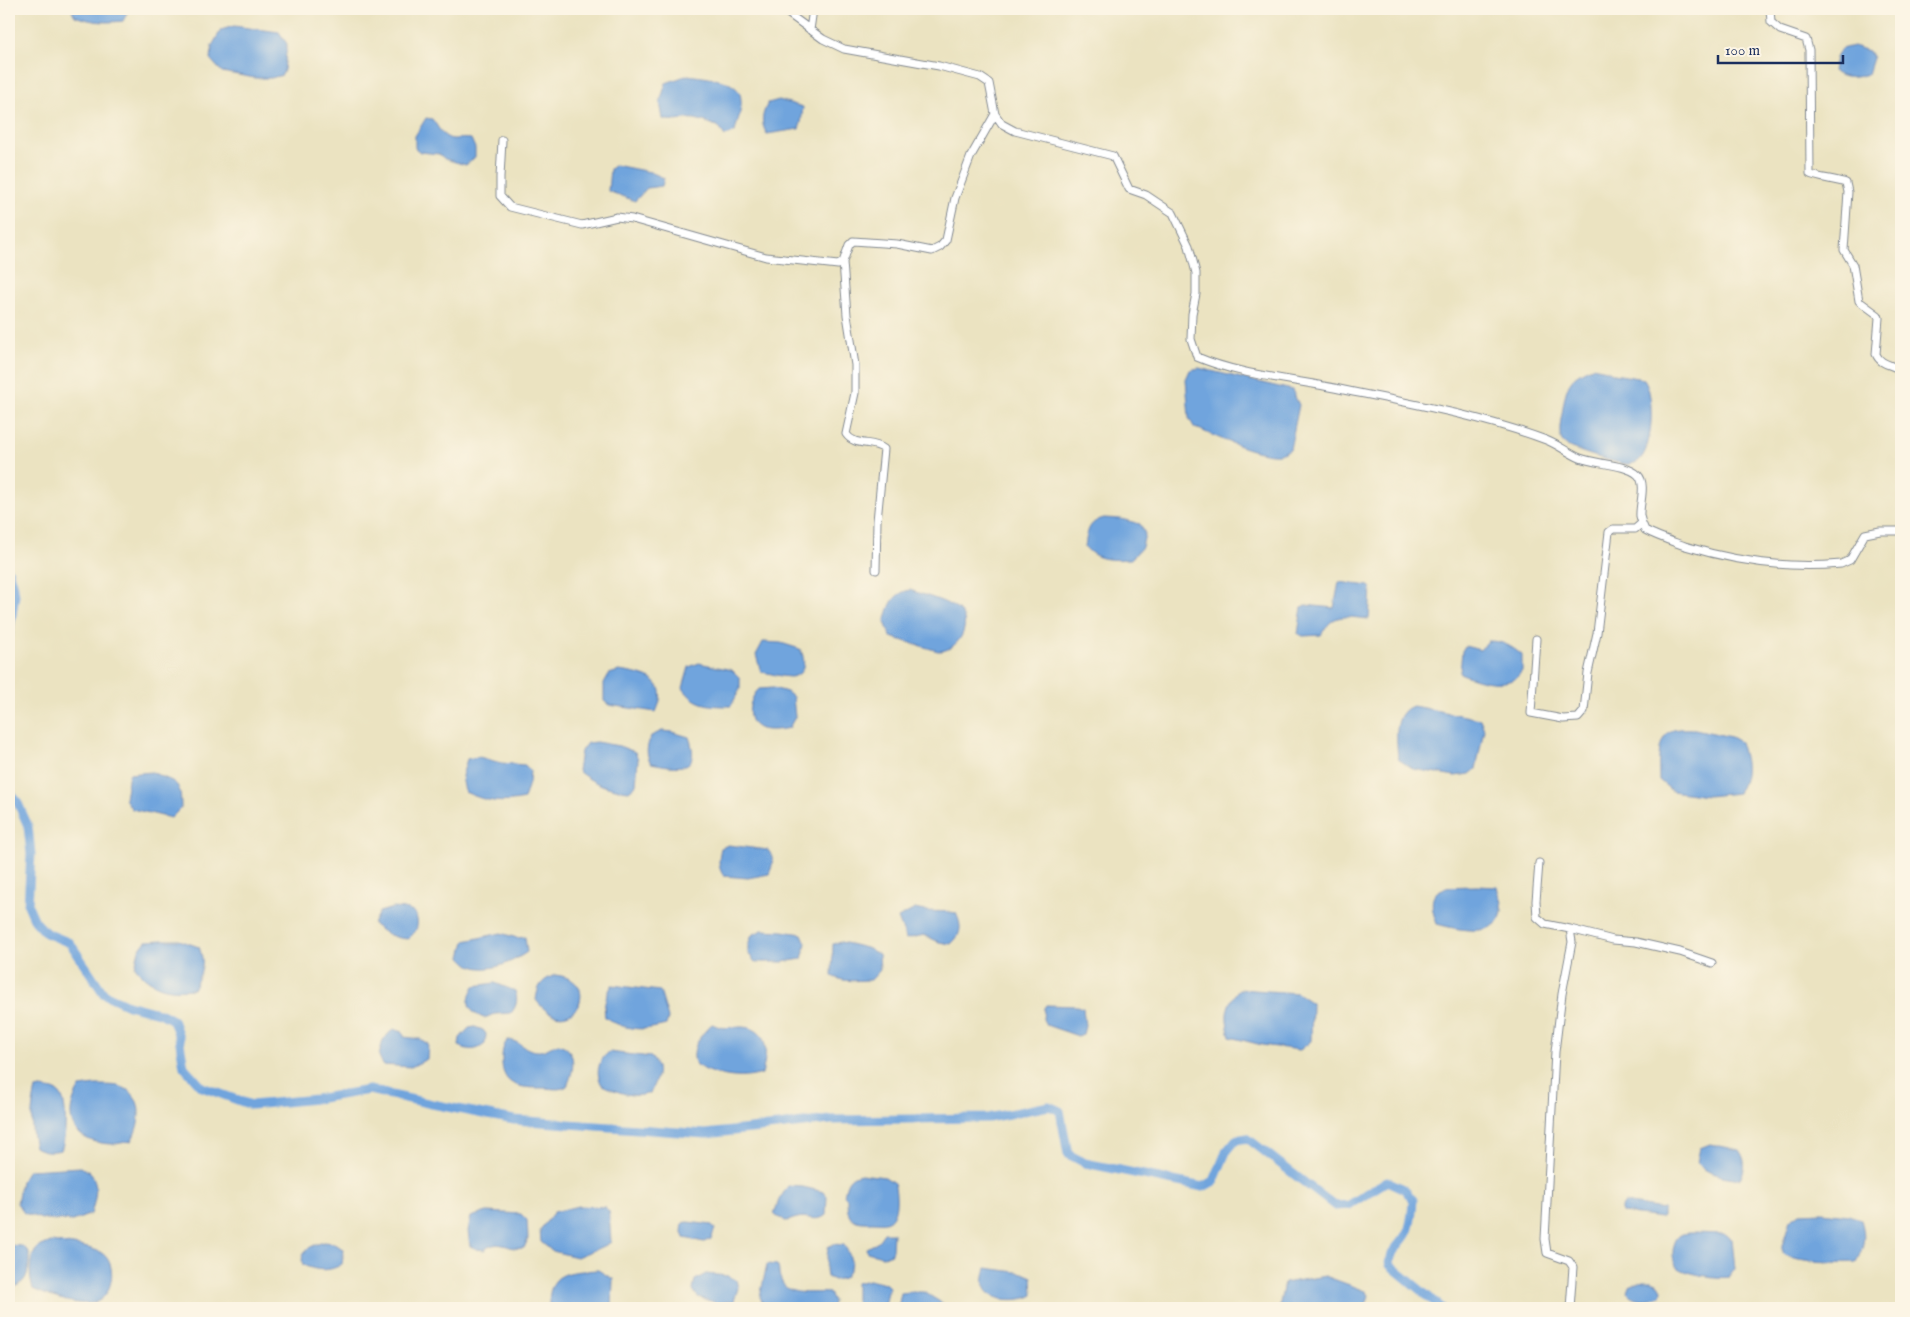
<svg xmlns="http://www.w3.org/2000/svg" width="1910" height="1317" viewBox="0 0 1910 1317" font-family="'IM FELL English',serif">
  <rect width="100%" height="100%" fill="#fcf5e5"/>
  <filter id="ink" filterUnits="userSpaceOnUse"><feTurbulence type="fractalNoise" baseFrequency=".02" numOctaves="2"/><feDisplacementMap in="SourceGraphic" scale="10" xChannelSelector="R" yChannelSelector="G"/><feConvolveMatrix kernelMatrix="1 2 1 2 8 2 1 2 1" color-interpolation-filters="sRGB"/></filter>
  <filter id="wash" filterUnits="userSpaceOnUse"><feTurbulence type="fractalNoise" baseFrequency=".0096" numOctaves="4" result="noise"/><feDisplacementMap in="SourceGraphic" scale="20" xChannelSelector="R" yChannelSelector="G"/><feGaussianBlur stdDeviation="1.12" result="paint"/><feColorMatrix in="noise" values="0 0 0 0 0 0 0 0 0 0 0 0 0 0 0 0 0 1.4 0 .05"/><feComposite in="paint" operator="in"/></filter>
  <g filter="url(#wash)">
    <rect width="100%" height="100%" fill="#ebe3c1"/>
    <path fill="#70a4dd" stroke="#466a9e" d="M71,9H129L123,21C105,23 91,22 75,16Z
      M234,26L279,32L287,44L284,70L282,75L271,78H255L222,72L211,60L212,46L221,30Z
      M1853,46L1869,51L1873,58L1868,74C1855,78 1843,80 1833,71L1836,58L1841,49Z
      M688,75C704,78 741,78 741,100C742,110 737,122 735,132L725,136L718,126C711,125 706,121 699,120C687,116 674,123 663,119L660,102L666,83Z
      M779,100L803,107L801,123L799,129L767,134C760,123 762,114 768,103Z
      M426,118L432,119C438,126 442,138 453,139C459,139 464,138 471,139L475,148V157L466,165L445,159L439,154L420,152L415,148V136Z
      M615,165L650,172L664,178L662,186L647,188L635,201L608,191L610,169Z
      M1592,367L1607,370L1614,374L1644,379C1655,393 1654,452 1637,462C1637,462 1631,464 1630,464C1621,465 1571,450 1564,444C1556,435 1562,417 1563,407C1567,383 1570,376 1592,367Z
      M1199,368L1292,390L1299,405L1290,449C1287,451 1282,453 1279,454C1258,456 1214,436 1194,427L1189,418L1186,379L1190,370Z
      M1104,518L1121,519L1140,524L1145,534L1142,547L1131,559C1113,560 1097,561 1085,547C1087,532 1088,522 1104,518Z
      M1339,582L1369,586L1371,588L1369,619C1344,617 1335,611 1321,635L1303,636L1298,634L1302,607L1305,605L1334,608Z
      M910,590C925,596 945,600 958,610C974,623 958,652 938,651L891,637L885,622C890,605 892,594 910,590Z
      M1488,641C1503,641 1511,646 1522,655V671C1520,673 1517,678 1514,679C1499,687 1473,679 1460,673L1462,651L1465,646L1480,650Z
      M763,642L781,643L800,649C806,659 806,676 790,677C781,677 770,673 761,672L756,655Z
      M699,663L732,670L740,678V689L731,706C711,706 695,706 683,688L689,667Z
      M619,671C646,675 671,680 656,712L609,705L604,701V683L609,674Z
      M773,688L787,692L793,697L795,717L789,728C780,730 770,731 761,729C743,723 749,698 759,689Z
      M1413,706L1480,719L1484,729L1476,769L1470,774L1455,776L1413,769L1398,759C1397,741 1392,713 1413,706Z
      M1695,729L1731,737L1740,742C1746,762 1749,774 1738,793L1707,796L1672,791L1659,780C1659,766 1656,739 1671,731C1677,728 1688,729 1695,729Z
      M662,731L672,732L689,737C702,773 677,768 651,763C645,753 647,747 651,736Z
      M596,742L619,746L635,752L638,759L636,785L629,791C609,789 594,784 578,771L581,751L587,743Z
      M479,757L501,763L525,765L530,771L529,783L524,799C501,804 487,802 465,792L462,776L467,759Z
      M152,772C175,784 181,778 181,808L171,818L132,809L125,799L129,774Z
      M728,845L768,850C775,859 773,864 769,874L748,878L724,876C717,868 719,857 721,848Z
      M1478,886L1497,887C1498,892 1501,898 1502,903C1506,941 1459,930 1437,924C1421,883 1448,887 1478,886Z
      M393,908L406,909L415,913C420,925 417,931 408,939C393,938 384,933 373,924L379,912Z
      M915,909C929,913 942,910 956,913C962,926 962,934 951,944L939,942L924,935L906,939L898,918Z
      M762,930L783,931L802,934L806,943L802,959L782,962H755L748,953V945L752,935Z
      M501,933L517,938L525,937L527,952C513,962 488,974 470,965C467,963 464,960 461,957L465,941Z
      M162,940H179L199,947C206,965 201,973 193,989C167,991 152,988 135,967L139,950L146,941Z
      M841,942L866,948L879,954L880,970L871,980C858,980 844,983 832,976L833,944Z
      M555,975C607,980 570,1045 536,1000C538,985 541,981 555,975Z
      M495,983L515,991C518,999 517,1006 511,1013L495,1014L484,1018C466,1011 466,1002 474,986Z
      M612,985L660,991L668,1018L666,1025C643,1031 625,1031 605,1017C603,1005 606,996 612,985Z
      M1239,989L1297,993L1312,1003L1311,1041L1300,1050L1262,1045L1230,1037C1225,1016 1225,1006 1239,989Z
      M1046,1005L1077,1006L1083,1008L1085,1026L1083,1034L1078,1036L1046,1025L1043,1019L1044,1008Z
      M712,1024C726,1030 724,1027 738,1027C769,1026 768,1050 762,1074C740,1081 715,1076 696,1065C689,1049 701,1034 712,1024Z
      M475,1027L483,1030L486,1034L485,1044C476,1051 470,1051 459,1046L460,1038L469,1028Z
      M393,1029L403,1032L404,1037L420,1039L428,1044L427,1059L411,1067L383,1065L379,1056L383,1040Z
      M508,1040C518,1040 526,1051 537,1051C546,1052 551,1045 559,1044C578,1050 574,1071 567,1086C560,1091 551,1088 543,1088C521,1088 501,1087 502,1059C502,1052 503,1045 508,1040Z
      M609,1052L651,1057C663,1071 656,1078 650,1093C633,1099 618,1092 602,1085C595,1073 598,1061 609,1052Z
      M95,1085C102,1085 111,1085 118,1086C145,1092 142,1123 131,1141C125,1142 118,1144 112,1144C74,1143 60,1119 80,1087Z
      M41,1088C48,1089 55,1089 60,1094C68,1104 66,1139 61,1150C51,1152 44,1152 35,1147C30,1128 31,1109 36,1089Z
      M1710,1144L1739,1150C1746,1160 1746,1168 1740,1179C1724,1176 1708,1176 1697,1162L1700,1148Z
      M81,1167C84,1169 89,1171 91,1174C100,1185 94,1203 91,1214L73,1221L42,1219L24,1213L17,1203L21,1181L28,1170Z
      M861,1174L885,1177L894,1183C897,1193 899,1219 885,1222C882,1223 877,1222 873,1222C853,1223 847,1220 847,1199L844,1196C846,1184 848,1176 861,1174Z
      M788,1186L803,1187L824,1192L827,1196L826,1215C817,1223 807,1215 797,1218C792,1219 790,1221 785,1221C782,1217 777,1218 774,1214L779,1200Z
      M1624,1203L1663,1209V1217L1661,1218L1623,1213L1621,1211V1207Z
      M578,1206L605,1207L609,1211L611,1242C603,1248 587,1252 577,1257L552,1251L541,1242L540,1230L554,1212Z
      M487,1212L521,1214L527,1220L528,1239L524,1248C508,1251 500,1237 484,1250L477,1249L470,1246L468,1231L471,1217Z
      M1822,1212L1849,1215L1861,1220C1866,1236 1864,1247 1856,1262C1840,1263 1793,1262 1782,1253V1246L1790,1220L1800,1213Z
      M688,1222L712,1225L715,1229L711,1239L704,1242L684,1238L682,1232L683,1223Z
      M884,1233H893L892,1250L890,1255L882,1256L867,1252L866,1248L877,1243Z
      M1694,1233L1724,1234L1732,1239L1735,1269L1729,1277C1719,1279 1687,1274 1679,1268C1670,1263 1672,1242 1679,1236C1683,1233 1688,1233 1694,1233Z
      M51,1242C65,1244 87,1246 100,1252C117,1261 114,1290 100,1300C86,1310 47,1296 33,1289C29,1277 28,1256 39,1247C43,1245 47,1244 51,1242Z
      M324,1242L334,1243L344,1250L342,1264C330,1272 317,1271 303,1265C299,1250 311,1246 324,1242Z
      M833,1244L844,1245C852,1257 854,1267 844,1278L834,1280L827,1277L826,1269L828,1247Z
      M9,1245L22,1246L29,1252C29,1270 29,1284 9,1289Z
      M767,1264L777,1265C780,1270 778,1275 781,1280C787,1298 815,1291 829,1293L833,1301L832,1308H765L760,1297Z
      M986,1268L1023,1273L1032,1277L1033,1295C1022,1302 990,1302 985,1288C982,1282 984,1275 986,1268Z
      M598,1270L613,1279L612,1308H549C548,1271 567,1272 598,1270Z
      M706,1274L728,1276L736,1280L738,1288L734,1301L717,1303L698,1297L693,1290L695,1280Z
      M1325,1276L1366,1291L1369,1295L1365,1308H1279L1284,1283Z
      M869,1280L886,1284L889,1287L885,1306L870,1307L858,1304L856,1300V1283Z
      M1643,1281H1652L1659,1284L1662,1289L1661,1295C1651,1300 1635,1302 1627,1292L1629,1286Z
      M910,1292H924L950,1308H898L901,1293Z"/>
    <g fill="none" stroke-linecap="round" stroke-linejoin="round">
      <path stroke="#70a4dd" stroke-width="9" d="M9,572L15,595L9,634
        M9,792L17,801L28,826L31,854L28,905L35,921L46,933L70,943L104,994L128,1005L162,1014L173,1020L179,1037L184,1067L202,1087L251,1105L316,1099L369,1090L432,1104L514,1120L706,1134L830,1120L988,1118L1049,1106L1060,1111L1068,1154L1085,1163L1203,1187L1214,1181L1226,1152L1236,1140L1247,1138L1335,1206L1349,1205L1387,1181L1404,1189L1413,1200C1412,1211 1412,1224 1407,1233C1400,1246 1390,1249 1390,1265L1442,1308"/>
    </g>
  </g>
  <g filter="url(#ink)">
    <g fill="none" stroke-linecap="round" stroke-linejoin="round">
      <g stroke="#838990" stroke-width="9">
        <path id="minor" d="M782,9L823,39L844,49L939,66L980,77L989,83L995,114L1002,124L1015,131L1113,156L1129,189L1146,195L1173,213L1189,246L1196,273V294L1192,314L1191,339L1197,357C1239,375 1285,378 1329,387C1403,402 1476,414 1546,440C1559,445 1568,453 1580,458C1595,464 1626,464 1638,475C1647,484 1639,505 1640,516C1641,521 1643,526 1645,530C1658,537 1671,541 1685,546C1734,561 1789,569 1841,564L1850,560L1865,534L1880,531H1901
          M1770,9L1771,22L1780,30L1806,39L1809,50L1810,174C1814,177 1838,180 1846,183L1848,192L1844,250L1853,265L1859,301L1878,315L1879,318L1876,354C1881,366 1893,364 1901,371
          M810,30L813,9
          M502,140L500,177V196L510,207L582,225L617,217L632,219L766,257L838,265L843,262L849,245L853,241L897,244L932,251L940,247L946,240L955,198L971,156L995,114
          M843,262L847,315L855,365V393L846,434C855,447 872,440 884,449L877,521L876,570
          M1536,639L1531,713L1563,719L1578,718L1584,711L1588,673L1597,633L1609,532L1613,529H1635L1642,523
          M1539,863L1536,901L1537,917L1545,924L1570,929L1572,942L1562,994L1555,1052L1545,1239L1547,1253L1569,1261L1573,1267L1570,1308
          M1570,929L1613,940L1636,942L1680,952L1712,963"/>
      </g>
      <use href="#minor" stroke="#fff" stroke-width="7"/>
    </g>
  </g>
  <rect width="1910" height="1317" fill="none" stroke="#fcf5e5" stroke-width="30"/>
  <path d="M1718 55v8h125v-8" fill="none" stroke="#1b2f5e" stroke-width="2.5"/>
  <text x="1725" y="55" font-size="15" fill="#1b2f5e" stroke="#fcf5e5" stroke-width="4" paint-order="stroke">100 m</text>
</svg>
